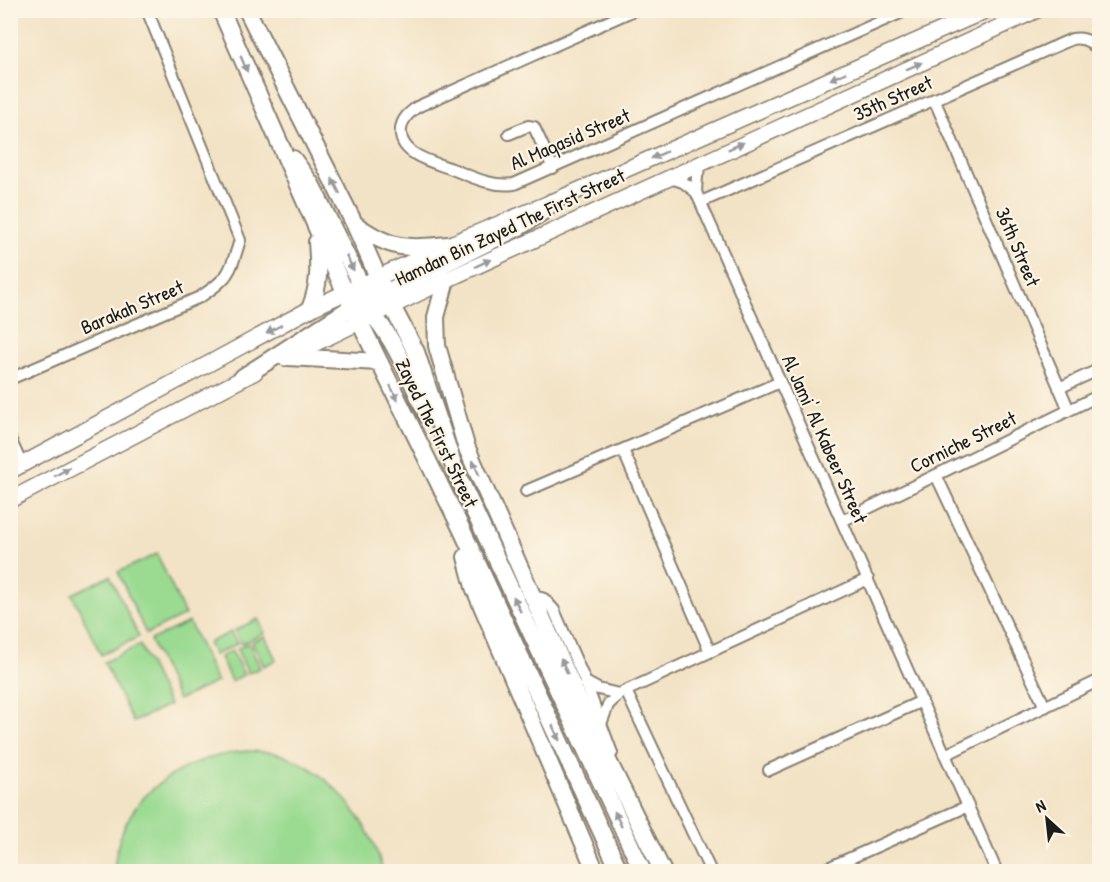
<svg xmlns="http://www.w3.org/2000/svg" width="1110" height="882" viewBox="0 0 1110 882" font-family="'Patrick Hand',sans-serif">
  <rect width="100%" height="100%" fill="#fcf5e5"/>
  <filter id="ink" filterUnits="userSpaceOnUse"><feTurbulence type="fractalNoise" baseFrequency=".0167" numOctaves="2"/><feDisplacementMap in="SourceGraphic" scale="12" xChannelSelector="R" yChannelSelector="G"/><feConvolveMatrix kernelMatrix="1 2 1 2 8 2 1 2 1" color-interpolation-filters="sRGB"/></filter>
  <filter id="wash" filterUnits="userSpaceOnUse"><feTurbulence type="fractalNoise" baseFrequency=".008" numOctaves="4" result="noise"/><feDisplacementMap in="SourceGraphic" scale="24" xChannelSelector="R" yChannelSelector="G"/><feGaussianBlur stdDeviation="1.35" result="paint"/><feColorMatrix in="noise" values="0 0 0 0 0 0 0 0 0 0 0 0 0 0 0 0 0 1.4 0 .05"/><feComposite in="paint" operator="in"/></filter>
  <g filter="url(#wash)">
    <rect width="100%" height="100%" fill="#f3e3c6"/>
    <path fill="#9ada91" stroke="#5b7b56" stroke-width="1.5" d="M157,554L185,615L146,634L118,572Z
      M110,576L139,637L101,655L72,594Z
      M258,619L265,633L241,644L235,630Z
      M189,622L217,682L178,700L150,640Z
      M231,632L237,644L214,655L208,643Z
      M265,636L276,660L264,666L252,642Z
      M249,643L260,668L248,673L237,649Z
      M140,645L169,705L133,722L104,662Z
      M232,651L244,675L231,681L220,657Z
      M248,751C257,752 266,751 275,753C328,766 370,821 383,871H114C115,858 117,843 123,830C143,781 198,755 248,751Z"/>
  </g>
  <g filter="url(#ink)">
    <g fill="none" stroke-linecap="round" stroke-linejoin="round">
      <g stroke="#888071" stroke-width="14">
        <path id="minor" d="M634,10L417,107C409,113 402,119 401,129C398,155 433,162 452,169C472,177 492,187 514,184L907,10
          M934,99L1069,410
          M509,134L528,126L534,127L553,168
          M667,177L683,182L696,192L997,872
          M696,192L697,176L702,161
          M701,202L1072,39C1085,37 1094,42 1100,54
          M10,379L200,297C229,278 230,273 240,240L147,10
          M1059,388L1100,369
          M10,439L22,465
          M623,450L710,652
          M936,475L1045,707
          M526,491L780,382
          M842,521L1100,395
          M532,595L544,599L554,610L585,681L612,753
          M585,682L598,689L619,694
          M626,691L711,872
          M601,724L608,705L619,694L868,579
          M945,755L1100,680
          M769,770L922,701
          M821,871L968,806"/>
      </g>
      <g stroke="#888071" stroke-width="18">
        <path id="secondary" d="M285,358L446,280L1037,10
          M10,471L310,309L448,245L552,202L987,10
          M10,500L255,372"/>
      </g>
      <g stroke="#888071" stroke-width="20">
        <path id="primary" d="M221,10L345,292L461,528L620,872
          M247,10L355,225L385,293L416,352L455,470L643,872
          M293,159L311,184L361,285L370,295L385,303
          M356,225C392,250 406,249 448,245
          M446,280L436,317L437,346L466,446L582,708L663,872
          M358,301C390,324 410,380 428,416
          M310,309C320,284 319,268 317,242
          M359,322L366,307L385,293L519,227L542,212L552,202
          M288,357L379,362
          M243,377L360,302
          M466,557L474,587L596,872"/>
      </g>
      <use href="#minor" stroke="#fff" stroke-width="10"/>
      <use href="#secondary" stroke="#fff" stroke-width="15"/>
      <use href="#primary" stroke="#fff" stroke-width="16"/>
    </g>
    <defs><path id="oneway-solid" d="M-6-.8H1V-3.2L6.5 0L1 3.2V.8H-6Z" transform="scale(1.5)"/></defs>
    <g fill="#999">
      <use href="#oneway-solid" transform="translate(244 64) rotate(67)"/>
      <use href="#oneway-solid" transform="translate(914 66) rotate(-24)"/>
      <use href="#oneway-solid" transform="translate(838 76) rotate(156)"/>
      <use href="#oneway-solid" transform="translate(736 146) rotate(-24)"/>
      <use href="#oneway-solid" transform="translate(659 155) rotate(156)"/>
      <use href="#oneway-solid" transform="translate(336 186) rotate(-117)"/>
      <use href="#oneway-solid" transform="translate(350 263) rotate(64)"/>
      <use href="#oneway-solid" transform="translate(483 263) rotate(-25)"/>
      <use href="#oneway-solid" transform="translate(274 329) rotate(152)"/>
      <use href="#oneway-solid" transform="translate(394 393) rotate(64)"/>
      <use href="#oneway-solid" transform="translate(476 468) rotate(-114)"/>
      <use href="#oneway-solid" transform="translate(62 472) rotate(-29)"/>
      <use href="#oneway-solid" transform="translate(517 604) rotate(-115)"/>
      <use href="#oneway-solid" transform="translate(564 666) rotate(-114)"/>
      <use href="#oneway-solid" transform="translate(556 733) rotate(65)"/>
      <use href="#oneway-solid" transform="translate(618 819) rotate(-115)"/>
    </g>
  </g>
  <g text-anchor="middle" stroke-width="4.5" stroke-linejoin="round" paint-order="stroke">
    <g font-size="20" fill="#1c1c1c" stroke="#fcf5e5">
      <text transform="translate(893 98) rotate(-24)" y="7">35th Street</text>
      <text transform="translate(570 139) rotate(-23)" y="7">Al Maqasid Street</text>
      <text transform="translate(510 227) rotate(-25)" y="7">Hamdan Bin Zayed The First Street</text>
      <text transform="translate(1018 247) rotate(67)" y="7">36th Street</text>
      <text transform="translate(132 307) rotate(-23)" y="7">Barakah Street</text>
      <text transform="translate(437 433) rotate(64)" y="7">Zayed The First Street</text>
      <text transform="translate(825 439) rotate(66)" y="7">Al Jami' Al Kabeer Street</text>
      <text transform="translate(963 442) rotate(-26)" y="7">Corniche Street</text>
    </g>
  </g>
  <rect width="1110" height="882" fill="none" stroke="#fcf5e5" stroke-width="36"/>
  <g transform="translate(1047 819) rotate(333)" stroke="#fcf5e5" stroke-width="4.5" paint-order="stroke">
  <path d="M0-4.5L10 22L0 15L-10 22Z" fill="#1c1c1c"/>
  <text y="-9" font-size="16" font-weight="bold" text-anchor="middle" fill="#1c1c1c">N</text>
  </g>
</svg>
